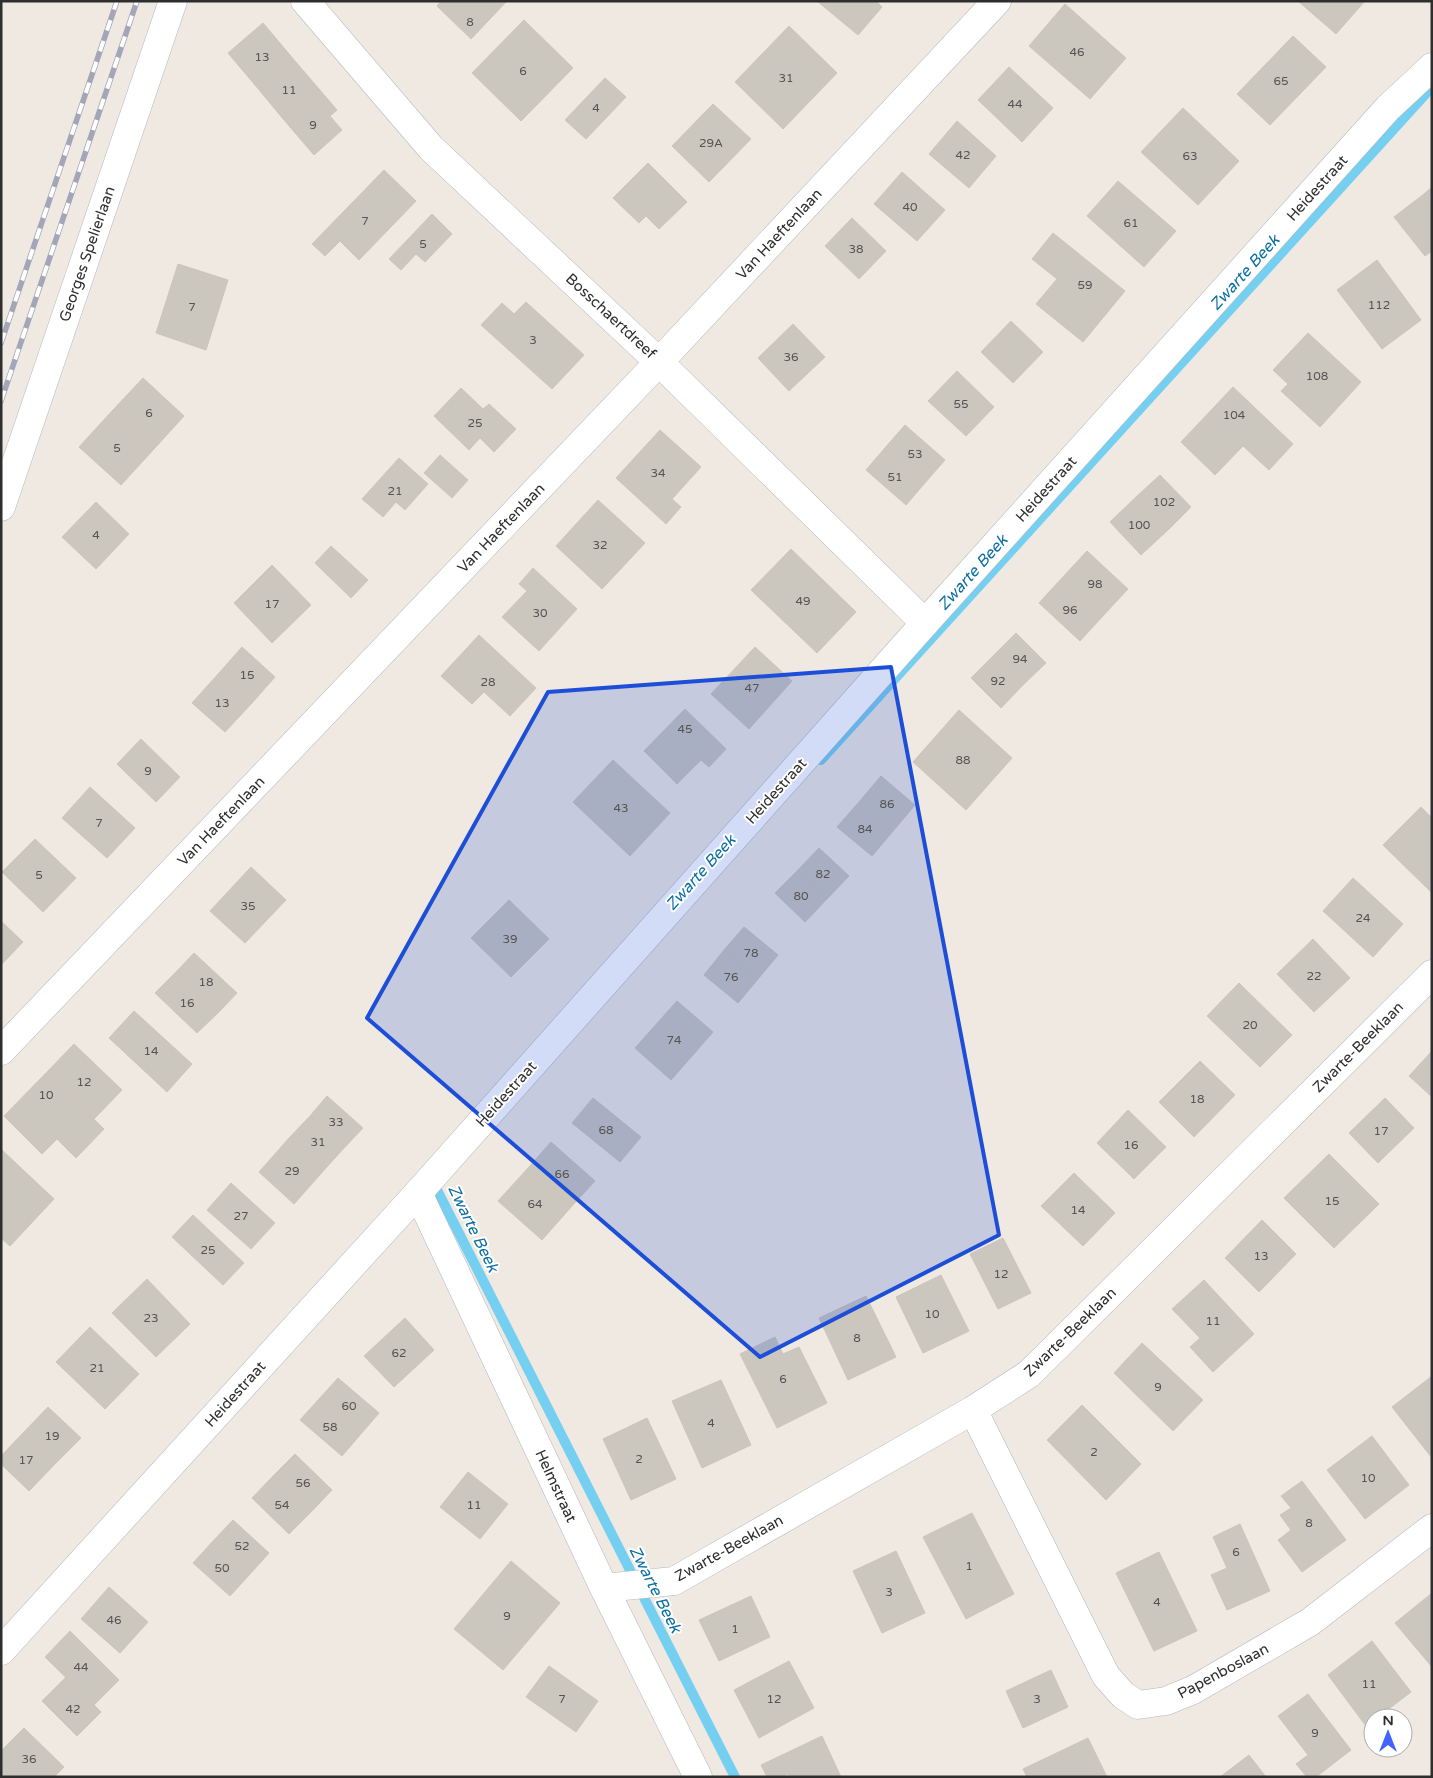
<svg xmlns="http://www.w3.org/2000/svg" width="1433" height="1778" viewBox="0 0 1433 1778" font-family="'Varela Round',sans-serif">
  <rect width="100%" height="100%" fill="#efe9e1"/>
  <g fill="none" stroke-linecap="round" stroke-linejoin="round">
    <path stroke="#75cff0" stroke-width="10" d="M821,760L1432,87
      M440,1180L435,1186L735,1777"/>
  </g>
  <path fill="#cbc7bf" stroke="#cbc5ba" d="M441,1H507L471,39L437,6Z
    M817,1H876L882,7L858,35Z
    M1298,1H1365L1336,34Z
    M1065,4L1126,58L1090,99L1029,46Z
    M524,20L573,68L521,121L472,73Z
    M263,23L295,61L260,91L228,53Z
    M789,26L837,73L783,129L735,82Z
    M1293,36L1326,67L1270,125L1237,94Z
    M295,61L319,89L284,120L260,91Z
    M1009,67L1053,108L1022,142L978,100Z
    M605,78L626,97L586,139L565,120Z
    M319,89L337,110L330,116L342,130L314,155L284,120Z
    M713,104L751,139L709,182L672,146Z
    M1183,108L1239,161L1198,205L1141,152Z
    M957,121L996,156L969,188L929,154Z
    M648,163L687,202L659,229L646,216L639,223L613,198Z
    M384,170L416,201L359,260L340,241L325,256L312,244Z
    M902,172L945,210L917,241L874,204Z
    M1118,181L1176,231L1144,267L1087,216Z
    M1432,187V204L1424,194Z
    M1424,194L1432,204V251L1425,256L1394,217Z
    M432,214L452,234L425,262L416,254L401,270L389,259Z
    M852,218L886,251L859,279L825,246Z
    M1053,233L1125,291L1083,342L1036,304L1057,279L1032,259Z
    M1377,260L1421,320L1382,349L1337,290Z
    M178,264L228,280L206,350L156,333Z
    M526,302L584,355L552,389L481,325L502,303L514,314Z
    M1011,321L1043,352L1013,383L981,352Z
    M793,324L825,357L789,391L758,358Z
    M1308,333L1361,382L1320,427L1281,391L1288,384L1273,370Z
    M957,371L994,407L966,436L928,401Z
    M143,378L184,416L154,449L113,410Z
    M1233,387L1293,444L1269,470L1243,446L1215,475L1181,442Z
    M461,388L483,409L489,404L516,429L494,452L480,438L469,450L434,416Z
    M113,410L154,449L121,485L79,447Z
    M905,425L945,460L924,484L884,449Z
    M660,430L701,467L672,499L681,507L666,524L616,478Z
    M884,449L924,484L906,505L866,470Z
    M440,455L468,480L452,498L424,473Z
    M399,458L428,484L405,510L396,502L383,517L362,499Z
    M1160,475L1191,507L1169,529L1137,496Z
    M1137,496L1169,529L1141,555L1110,522Z
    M598,500L645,543L602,589L556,546Z
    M96,502L129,534L96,569L62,537Z
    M331,546L368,580L351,598L315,563Z
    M791,549L856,612L817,653L751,590Z
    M1087,551L1128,589L1102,617L1061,579Z
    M272,565L311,605L272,643L234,603Z
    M533,568L577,609L539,651L502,617L527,591L519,584Z
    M1061,579L1102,617L1080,641L1039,603Z
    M1016,633L1046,663L1024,684L995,654Z
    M479,635L536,688L510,716L484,692L472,704L441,676Z
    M242,647L275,677L252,703L219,673Z
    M755,647L792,681L749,729L711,694Z
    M995,654L1024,684L1001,708L971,678Z
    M219,673L252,703L225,732L192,703Z
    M685,709L726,749L709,767L701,760L677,784L644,751Z
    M959,710L1012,758L966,810L913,762Z
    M141,739L180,777L156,802L117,764Z
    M613,760L670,813L630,856L573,802Z
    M881,776L915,805L893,831L859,802Z
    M90,787L135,828L107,858L62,818Z
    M859,802L893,831L872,856L837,827Z
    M1421,807L1432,818V893L1383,845Z
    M35,839L76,878L43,912L2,872Z
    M819,848L849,876L827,899L797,871Z
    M251,867L286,900L245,943L210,911Z
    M797,871L827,899L805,922L775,893Z
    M1353,878L1403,924L1373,957L1323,911Z
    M509,900L549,939L511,977L471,938Z
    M1,921L23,942L1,965Z
    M744,927L778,955L758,979L724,950Z
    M1313,939L1350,978L1314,1012L1277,974Z
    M724,950L758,979L738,1003L704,975Z
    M194,953L237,993L218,1013L176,972Z
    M176,972L218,1013L197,1033L155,993Z
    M1239,983L1292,1035L1260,1067L1207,1016Z
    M677,1001L713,1032L671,1080L635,1048Z
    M134,1011L192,1064L167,1092L109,1038Z
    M74,1044L122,1090L93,1120L46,1073Z
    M1432,1051V1097L1409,1076Z
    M1200,1061L1235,1095L1194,1137L1159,1102Z
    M46,1073L104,1129L76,1158L57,1139L42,1154L4,1116Z
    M327,1096L363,1128L345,1147L310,1116Z
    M593,1098L641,1137L620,1162L572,1123Z
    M1385,1098L1414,1128L1378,1163L1349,1133Z
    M1128,1110L1166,1147L1134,1179L1097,1143Z
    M310,1116L345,1147L325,1169L290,1137Z
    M290,1137L325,1169L294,1204L259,1172Z
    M551,1142L595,1181L572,1206L528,1168Z
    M2,1150L54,1199L10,1246L1,1238Z
    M1329,1154L1379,1204L1334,1248L1284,1198Z
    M528,1168L572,1206L542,1240L498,1201Z
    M1074,1173L1115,1213L1083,1246L1041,1206Z
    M231,1183L275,1223L251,1249L207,1210Z
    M193,1215L244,1263L223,1285L172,1237Z
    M1262,1220L1296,1254L1259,1292L1225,1258Z
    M1003,1238L1031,1293L998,1309L970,1254Z
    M941,1275L969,1331L923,1353L896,1297Z
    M147,1279L190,1324L156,1357L112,1313Z
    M1204,1280L1254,1334L1213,1372L1190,1347L1200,1338L1172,1309Z
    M866,1296L896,1357L848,1380L819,1318Z
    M405,1318L434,1350L394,1387L364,1356Z
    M90,1327L139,1374L105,1409L56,1362Z
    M775,1337L783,1354L799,1347L827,1403L777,1428L740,1354Z
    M1142,1343L1203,1400L1173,1431L1114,1373Z
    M1432,1376V1458L1392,1407Z
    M338,1378L379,1413L360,1435L319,1399Z
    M721,1380L751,1445L702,1468L672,1401Z
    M319,1399L360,1435L342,1456L300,1420Z
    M1082,1405L1141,1464L1106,1500L1047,1440Z
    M48,1407L81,1438L55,1464L23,1433Z
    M647,1418L676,1479L631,1500L603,1439Z
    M23,1433L55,1464L29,1491L1,1464V1456Z
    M1372,1436L1409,1485L1365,1519L1327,1470Z
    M295,1454L332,1490L312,1511L274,1475Z
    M468,1472L508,1504L480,1539L440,1507Z
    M274,1475L312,1511L289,1534L252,1498Z
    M1302,1481L1346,1540L1302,1572L1278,1540L1291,1530L1280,1515L1291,1508L1281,1496Z
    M972,1513L1014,1594L966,1619L923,1537Z
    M233,1520L269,1553L251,1573L214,1540Z
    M1240,1524L1270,1591L1227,1610L1211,1575L1227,1568L1213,1537Z
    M214,1540L251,1573L230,1596L193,1563Z
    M896,1551L925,1613L882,1633L853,1571Z
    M1159,1552L1197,1631L1154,1651L1116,1573Z
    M511,1561L560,1603L503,1670L454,1629Z
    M109,1587L148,1622L120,1653L81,1619Z
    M1432,1593V1667L1395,1623Z
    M751,1596L770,1637L719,1661L699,1620Z
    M70,1631L119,1680L94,1705L45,1657Z
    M1372,1641L1411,1692L1377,1718H1373V1721L1366,1726L1328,1675Z
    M789,1661L814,1708L759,1738L734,1690Z
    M549,1666L598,1701L576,1732L526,1697Z
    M1051,1670L1068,1707L1023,1728L1006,1691Z
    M66,1677L101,1712L77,1736L42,1701Z
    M1308,1694L1351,1750L1316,1777H1307L1296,1764L1308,1755L1278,1716Z
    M24,1728L64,1767L54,1777H1V1751Z
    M822,1736L841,1777H789L788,1774L782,1777H767L761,1765Z
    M1088,1738L1107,1777H1027L1023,1769Z
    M1249,1755L1266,1777H1220Z"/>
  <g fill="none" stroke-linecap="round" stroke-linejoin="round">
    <g stroke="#b4b7c1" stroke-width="29">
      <path id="minor" d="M305,1L431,148L659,362L925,623
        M1,507L173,1
        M1,1051L659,362L997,1
        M418,1193L604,1588L698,1777
        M973,1410L1106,1676L1123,1695L1138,1705L1166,1701L1193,1690L1310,1622L1432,1528
        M604,1588L674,1581L973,1410L1029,1374L1432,974"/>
    </g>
    <g stroke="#b4b7c1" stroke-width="29">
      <path id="tertiary" d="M1,1651L418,1193L925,623L1388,108L1432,67"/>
    </g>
    <use href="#minor" stroke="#fff" stroke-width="28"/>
    <use href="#tertiary" stroke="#fff" stroke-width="28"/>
    <g stroke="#a3a6b8" stroke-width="5.5">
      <path id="rail" d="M1,343L117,1
        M1,401L137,1"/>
    </g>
    <use href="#rail" stroke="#fff" stroke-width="4" stroke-dasharray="11" stroke-linecap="butt"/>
  </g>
  <path fill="#1d4ed8" fill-opacity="0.2" stroke="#1d4ed8" stroke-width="4" stroke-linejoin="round" d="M891,667L999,1235L760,1357L367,1018L548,692Z"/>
  <g text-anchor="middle" stroke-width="4" stroke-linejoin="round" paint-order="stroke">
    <g font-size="12" fill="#555452">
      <text x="470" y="26">8</text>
      <text x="1077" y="56">46</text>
      <text x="262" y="61">13</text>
      <text x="523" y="75">6</text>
      <text x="786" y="82">31</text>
      <text x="1281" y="85">65</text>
      <text x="289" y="94">11</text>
      <text x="1015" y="108">44</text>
      <text x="596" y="112">4</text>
      <text x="313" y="129">9</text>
      <text x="711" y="147">29A</text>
      <text x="963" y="159">42</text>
      <text x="1190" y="160">63</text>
      <text x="910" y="211">40</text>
      <text x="365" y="225">7</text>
      <text x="1131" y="227">61</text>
      <text x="423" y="248">5</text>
      <text x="856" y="253">38</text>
      <text x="1085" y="289">59</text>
      <text x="1379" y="309">112</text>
      <text x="192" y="311">7</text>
      <text x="533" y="344">3</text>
      <text x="791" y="361">36</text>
      <text x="1317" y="380">108</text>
      <text x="961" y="408">55</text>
      <text x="149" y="417">6</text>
      <text x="1234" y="419">104</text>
      <text x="475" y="427">25</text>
      <text x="117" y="452">5</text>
      <text x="915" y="458">53</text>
      <text x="658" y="477">34</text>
      <text x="895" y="481">51</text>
      <text x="395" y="495">21</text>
      <text x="1164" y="506">102</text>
      <text x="1139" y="529">100</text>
      <text x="96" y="539">4</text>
      <text x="600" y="549">32</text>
      <text x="1095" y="588">98</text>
      <text x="803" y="605">49</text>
      <text x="272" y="608">17</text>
      <text x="1070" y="614">96</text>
      <text x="540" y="617">30</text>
      <text x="1020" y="663">94</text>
      <text x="247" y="679">15</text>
      <text x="998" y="685">92</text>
      <text x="488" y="686">28</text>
      <text x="752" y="692">47</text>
      <text x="222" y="707">13</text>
      <text x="685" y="733">45</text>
      <text x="963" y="764">88</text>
      <text x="148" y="775">9</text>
      <text x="887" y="808">86</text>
      <text x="621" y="812">43</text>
      <text x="99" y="827">7</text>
      <text x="865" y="833">84</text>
      <text x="823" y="878">82</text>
      <text x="39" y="879">5</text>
      <text x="801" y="900">80</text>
      <text x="248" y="910">35</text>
      <text x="1363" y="922">24</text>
      <text x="510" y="943">39</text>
      <text x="751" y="957">78</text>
      <text x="1314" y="980">22</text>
      <text x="731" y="981">76</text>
      <text x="206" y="986">18</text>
      <text x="187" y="1007">16</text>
      <text x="1250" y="1029">20</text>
      <text x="674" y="1044">74</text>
      <text x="151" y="1055">14</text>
      <text x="84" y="1086">12</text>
      <text x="46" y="1099">10</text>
      <text x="1197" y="1103">18</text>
      <text x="336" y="1126">33</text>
      <text x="606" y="1134">68</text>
      <text x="1381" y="1135">17</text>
      <text x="318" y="1146">31</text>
      <text x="1131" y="1149">16</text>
      <text x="292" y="1175">29</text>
      <text x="562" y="1178">66</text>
      <text x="1332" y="1205">15</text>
      <text x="535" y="1208">64</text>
      <text x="1078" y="1214">14</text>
      <text x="241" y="1220">27</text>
      <text x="208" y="1254">25</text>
      <text x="1261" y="1260">13</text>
      <text x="1001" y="1278">12</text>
      <text x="932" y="1318">10</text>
      <text x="151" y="1322">23</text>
      <text x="1213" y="1325">11</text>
      <text x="857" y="1342">8</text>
      <text x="399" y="1357">62</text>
      <text x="97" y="1372">21</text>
      <text x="783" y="1383">6</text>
      <text x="1158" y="1391">9</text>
      <text x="349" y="1410">60</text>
      <text x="711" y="1427">4</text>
      <text x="330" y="1431">58</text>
      <text x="52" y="1440">19</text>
      <text x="1094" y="1456">2</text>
      <text x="639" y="1463">2</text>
      <text x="26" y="1464">17</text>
      <text x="1368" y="1482">10</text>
      <text x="303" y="1487">56</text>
      <text x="282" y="1509">54</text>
      <text x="474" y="1509">11</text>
      <text x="1309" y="1527">8</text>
      <text x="242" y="1550">52</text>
      <text x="1236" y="1556">6</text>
      <text x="969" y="1570">1</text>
      <text x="222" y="1572">50</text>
      <text x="889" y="1596">3</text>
      <text x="1157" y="1606">4</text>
      <text x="507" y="1620">9</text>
      <text x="114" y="1624">46</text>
      <text x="735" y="1633">1</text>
      <text x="81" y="1671">44</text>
      <text x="1369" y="1688">11</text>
      <text x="562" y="1703">7</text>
      <text x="774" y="1703">12</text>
      <text x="1037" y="1703">3</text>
      <text x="73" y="1713">42</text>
      <text x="1315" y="1737">9</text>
      <text x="29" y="1763">36</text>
    </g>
    <g font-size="15" fill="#2e2e2e" stroke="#fff">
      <text transform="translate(1317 188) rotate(-48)" y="5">Heidestraat</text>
      <text transform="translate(779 234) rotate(-47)" y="5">Van Haeftenlaan</text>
      <text transform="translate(87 254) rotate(-71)" y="5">Georges Spelierlaan</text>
      <text transform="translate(611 316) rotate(43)" y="5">Bosschaertdreef</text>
      <text transform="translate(1046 489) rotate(-48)" y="5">Heidestraat</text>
      <text transform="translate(501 528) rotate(-46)" y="5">Van Haeftenlaan</text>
      <text transform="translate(776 791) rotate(-48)" y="5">Heidestraat</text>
      <text transform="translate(221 821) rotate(-46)" y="5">Van Haeftenlaan</text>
      <text transform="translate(1358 1047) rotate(-45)" y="5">Zwarte-Beeklaan</text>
      <text transform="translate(506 1094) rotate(-48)" y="5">Heidestraat</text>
      <text transform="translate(1070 1332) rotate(-44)" y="5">Zwarte-Beeklaan</text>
      <text transform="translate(235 1394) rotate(-48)" y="5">Heidestraat</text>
      <text transform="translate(556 1486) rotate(65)" y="5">Helmstraat</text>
      <text transform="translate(729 1548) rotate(-29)" y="5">Zwarte-Beeklaan</text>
      <text transform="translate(1223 1671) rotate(-28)" y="5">Papenboslaan</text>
    </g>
    <g font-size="16" font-style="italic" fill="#0d6fa3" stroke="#fff">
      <text transform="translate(1244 272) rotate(-48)" y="6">Zwarte Beek</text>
      <text transform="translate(972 572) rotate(-48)" y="6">Zwarte Beek</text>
      <text transform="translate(700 872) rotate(-48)" y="6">Zwarte Beek</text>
      <text transform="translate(474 1228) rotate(64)" y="6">Zwarte Beek</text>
      <text transform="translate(656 1589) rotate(63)" y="6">Zwarte Beek</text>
    </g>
  </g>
  <rect width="1433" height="1778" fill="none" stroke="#2e2e2e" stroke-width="5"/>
  <g transform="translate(1388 1733)"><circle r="24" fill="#ffffff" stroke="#ababab"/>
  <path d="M0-4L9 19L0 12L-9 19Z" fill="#4264fb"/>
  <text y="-8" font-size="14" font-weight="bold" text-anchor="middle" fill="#2e2e2e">N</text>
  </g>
</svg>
